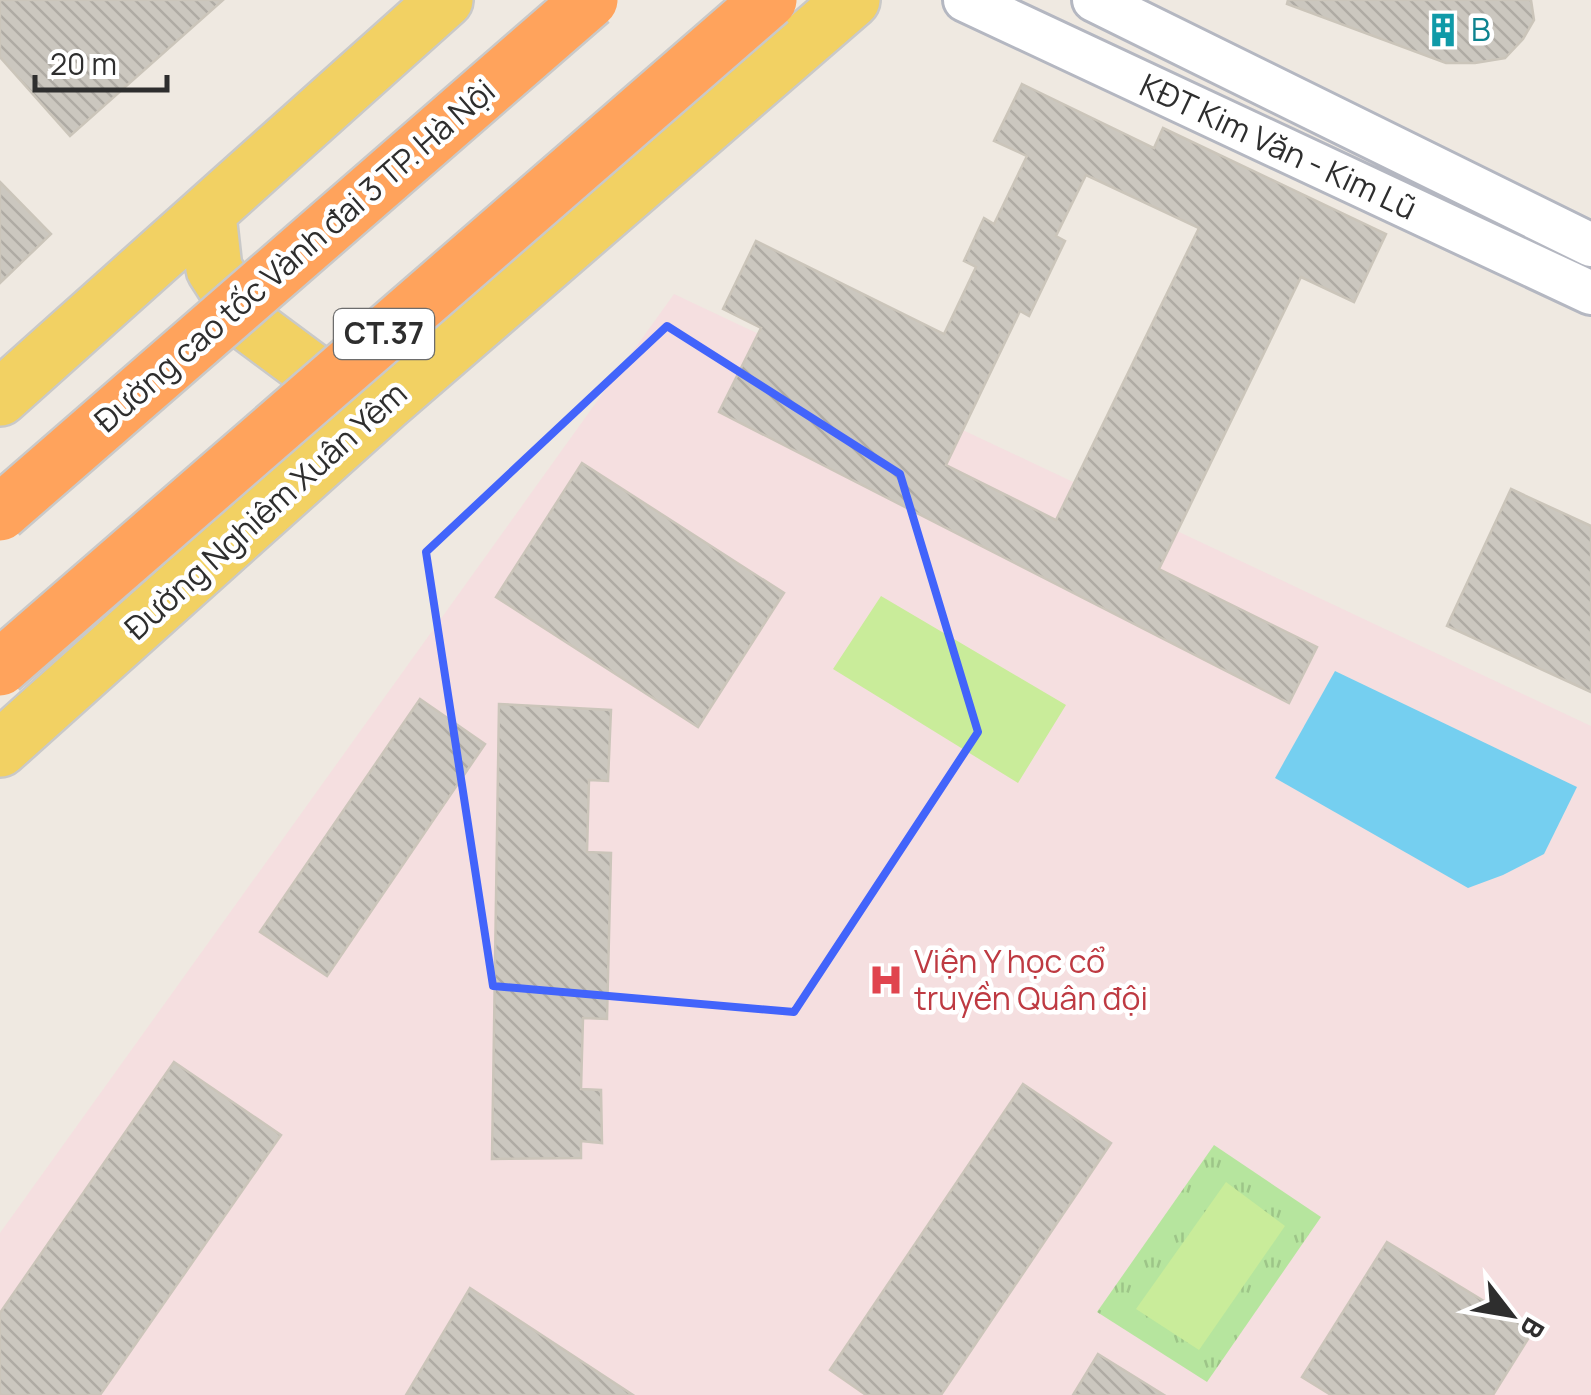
<svg xmlns="http://www.w3.org/2000/svg" width="1591" height="1395" viewBox="0 0 1591 1395" font-family="Manrope,sans-serif">
  <defs>
    <pattern id="grass-tufts" width="24" height="20" patternUnits="userSpaceOnUse" patternTransform="scale(2.5)"><rect width="24" height="20" fill="#b6e59e"/><path d="M3 7l-1-3M5 7V3M7 7l1-3M15 17l-1-3M17 17v-4M19 17l1-3" fill="none" stroke="#9dc588"/></pattern>
    <pattern id="building-back-hatch" width="6" height="6" patternUnits="userSpaceOnUse" patternTransform="scale(2.5)"><rect width="6" height="6" fill="#cbc7bf"/><path d="M-1 5l2 2M0 0l6 6M5-1l2 2" fill="none" stroke="#afaba4"/></pattern>
  </defs>
  <rect width="100%" height="100%" fill="#efe9e1"/>
  <path fill="#f5dfe0" d="M674,294L1591,726V1395H0V1233Z"/>
  <path fill="url(#grass-tufts)" d="M1214,1145L1321,1217L1207,1382L1097,1312Z"/>
  <path fill="#c9ec9a" d="M881,596L1066,705L1018,783L833,669Z
    M1226,1182L1285,1226L1199,1350L1136,1309Z"/>
  <path fill="#75cff0" d="M1335,671L1577,787L1544,854L1503,875L1468,888L1275,778Z"/>
  <path fill="url(#building-back-hatch)" stroke="#cbc5ba" stroke-width="2.5" fill-rule="evenodd" d="M0,0H223L70,136L0,57Z
    M1288,0H1531L1534,20L1523,39L1505,58L1475,63H1446L1287,4Z
    M1022,84L1154,148L1163,128L1386,234L1354,302L1301,277L1159,569L1317,647L1289,703L719,412L761,328L723,309L756,241L944,334L976,267L964,261L984,218L994,224L1027,156L994,141ZM1086,175L1199,228L1056,520L946,465L1020,311L1029,316L1065,241L1056,236Z
    M0,182L51,234L0,283Z
    M582,463L784,593L698,727L496,597Z
    M1511,489L1591,526V692L1447,626Z
    M420,699L485,744L327,976L260,932Z
    M499,704L611,710L608,781L589,780L587,852L611,853L607,1019L583,1018L581,1089L601,1090L602,1143L581,1141V1158L492,1159Z
    M174,1062L281,1135L100,1395H0V1313Z
    M1023,1084L1111,1143L941,1395H866L830,1370Z
    M1387,1242L1533,1331L1493,1395H1331L1302,1377Z
    M470,1288L633,1395H406Z
    M1098,1354L1164,1395H1073Z"/>
  <g fill="none" stroke-linecap="round" stroke-linejoin="round">
    <g stroke="#b4b7c1" stroke-width="48">
      <path id="minor" d="M965,0L1591,293
        M1094,0L1591,245"/>
    </g>
    <g stroke="#c9c9c9" stroke-width="60">
      <path id="primary" d="M208,215L214,269L250,325L320,377L374,399
        M0,398L445,0
        M0,749L386,403L852,0"/>
    </g>
    <use href="#minor" stroke="#fff" stroke-width="42"/>
    <use href="#primary" stroke="#f2d163" stroke-width="55"/>
    <g stroke="#c9c9c9" stroke-width="60" stroke-linecap="butt">
      <path id="motorway-bridge" d="M0,513L590,0
        M0,668L769,0"/>
    </g>
    <use href="#motorway-bridge" stroke="#ffa35c" stroke-width="55"/>
  </g>
  <path fill="none" stroke="#4264fb" stroke-width="8" stroke-linejoin="round" d="M667,326L900,474L978,732L794,1012L493,986L426,552Z"/>
  <defs>
    <g id="building-bare" transform="scale(2.7)"><path d="M-4-6H4V6H1V3H-1V6H-4ZM-2.5-4.3h1.7v1.8h-1.7ZM.8-4.3h1.7v1.8H.8ZM-2.5-1h1.7V.8h-1.7ZM.8-1h1.7V.8H.8Z" fill="#0f9aa8" stroke="#fff" stroke-width="2.5" paint-order="stroke"/></g>
    <g id="hospital-bare" transform="scale(2.7)"><path d="M-5-5h3v3.5h4V-5h3V5h-3V1.5h-4V5h-3Z" fill="#e0444e" stroke="#fff" stroke-width="2.5" paint-order="stroke"/></g>
  </defs>
  <g fill-rule="evenodd">
    <use href="#building-bare" x="1443" y="30"/>
    <use href="#hospital-bare" x="886" y="980"/>
  </g>
  <g text-anchor="middle" stroke-width="9" stroke-linejoin="round" paint-order="stroke">
    <rect fill="#fff" stroke="#6d6d6d" stroke-width="2.5" x="334" y="309" width="100" height="50" rx="8"/>
    <g font-size="30" font-weight="bold" fill="#2e2e2e">
      <text x="384" y="344">CT.37</text>
    </g>
    <g font-size="32" fill="#0d838f" stroke="#fff" text-anchor="start">
      <text x="1471" y="41">B</text>
    </g>
    <g font-size="32" fill="#2e2e2e" stroke="#fff">
      <text transform="translate(1278 147) rotate(25)" y="11">KĐT Kim Văn - Kim Lũ</text>
      <text transform="translate(295 256) rotate(-41)" y="11">Đường cao tốc Vành đai 3 TP. Hà Nội</text>
      <text transform="translate(266 511) rotate(-42)" y="11">Đường Nghiêm Xuân Yêm</text>
    </g>
    <g font-size="32" fill="#be3a42" stroke="#fff" text-anchor="start">
      <text x="914" y="973">Viện Y học cổ<tspan x="914" dy="37">truyền Quân đội</tspan></text>
    </g>
  </g>
  <g transform="translate(1511 1315) rotate(121)" stroke="#ffffff" stroke-width="8" paint-order="stroke">
  <path d="M0-8L18 38L0 25L-18 38Z" fill="#2e2e2e"/>
  <text y="-15" font-size="28" font-weight="bold" text-anchor="middle" fill="#2e2e2e">B</text>
  </g>
  <path d="M35 75v15h132v-15" fill="none" stroke="#2e2e2e" stroke-width="5"/>
  <text x="50" y="75" font-size="30" fill="#2e2e2e" stroke="#ffffff" stroke-width="8" paint-order="stroke">20 m</text>
</svg>
